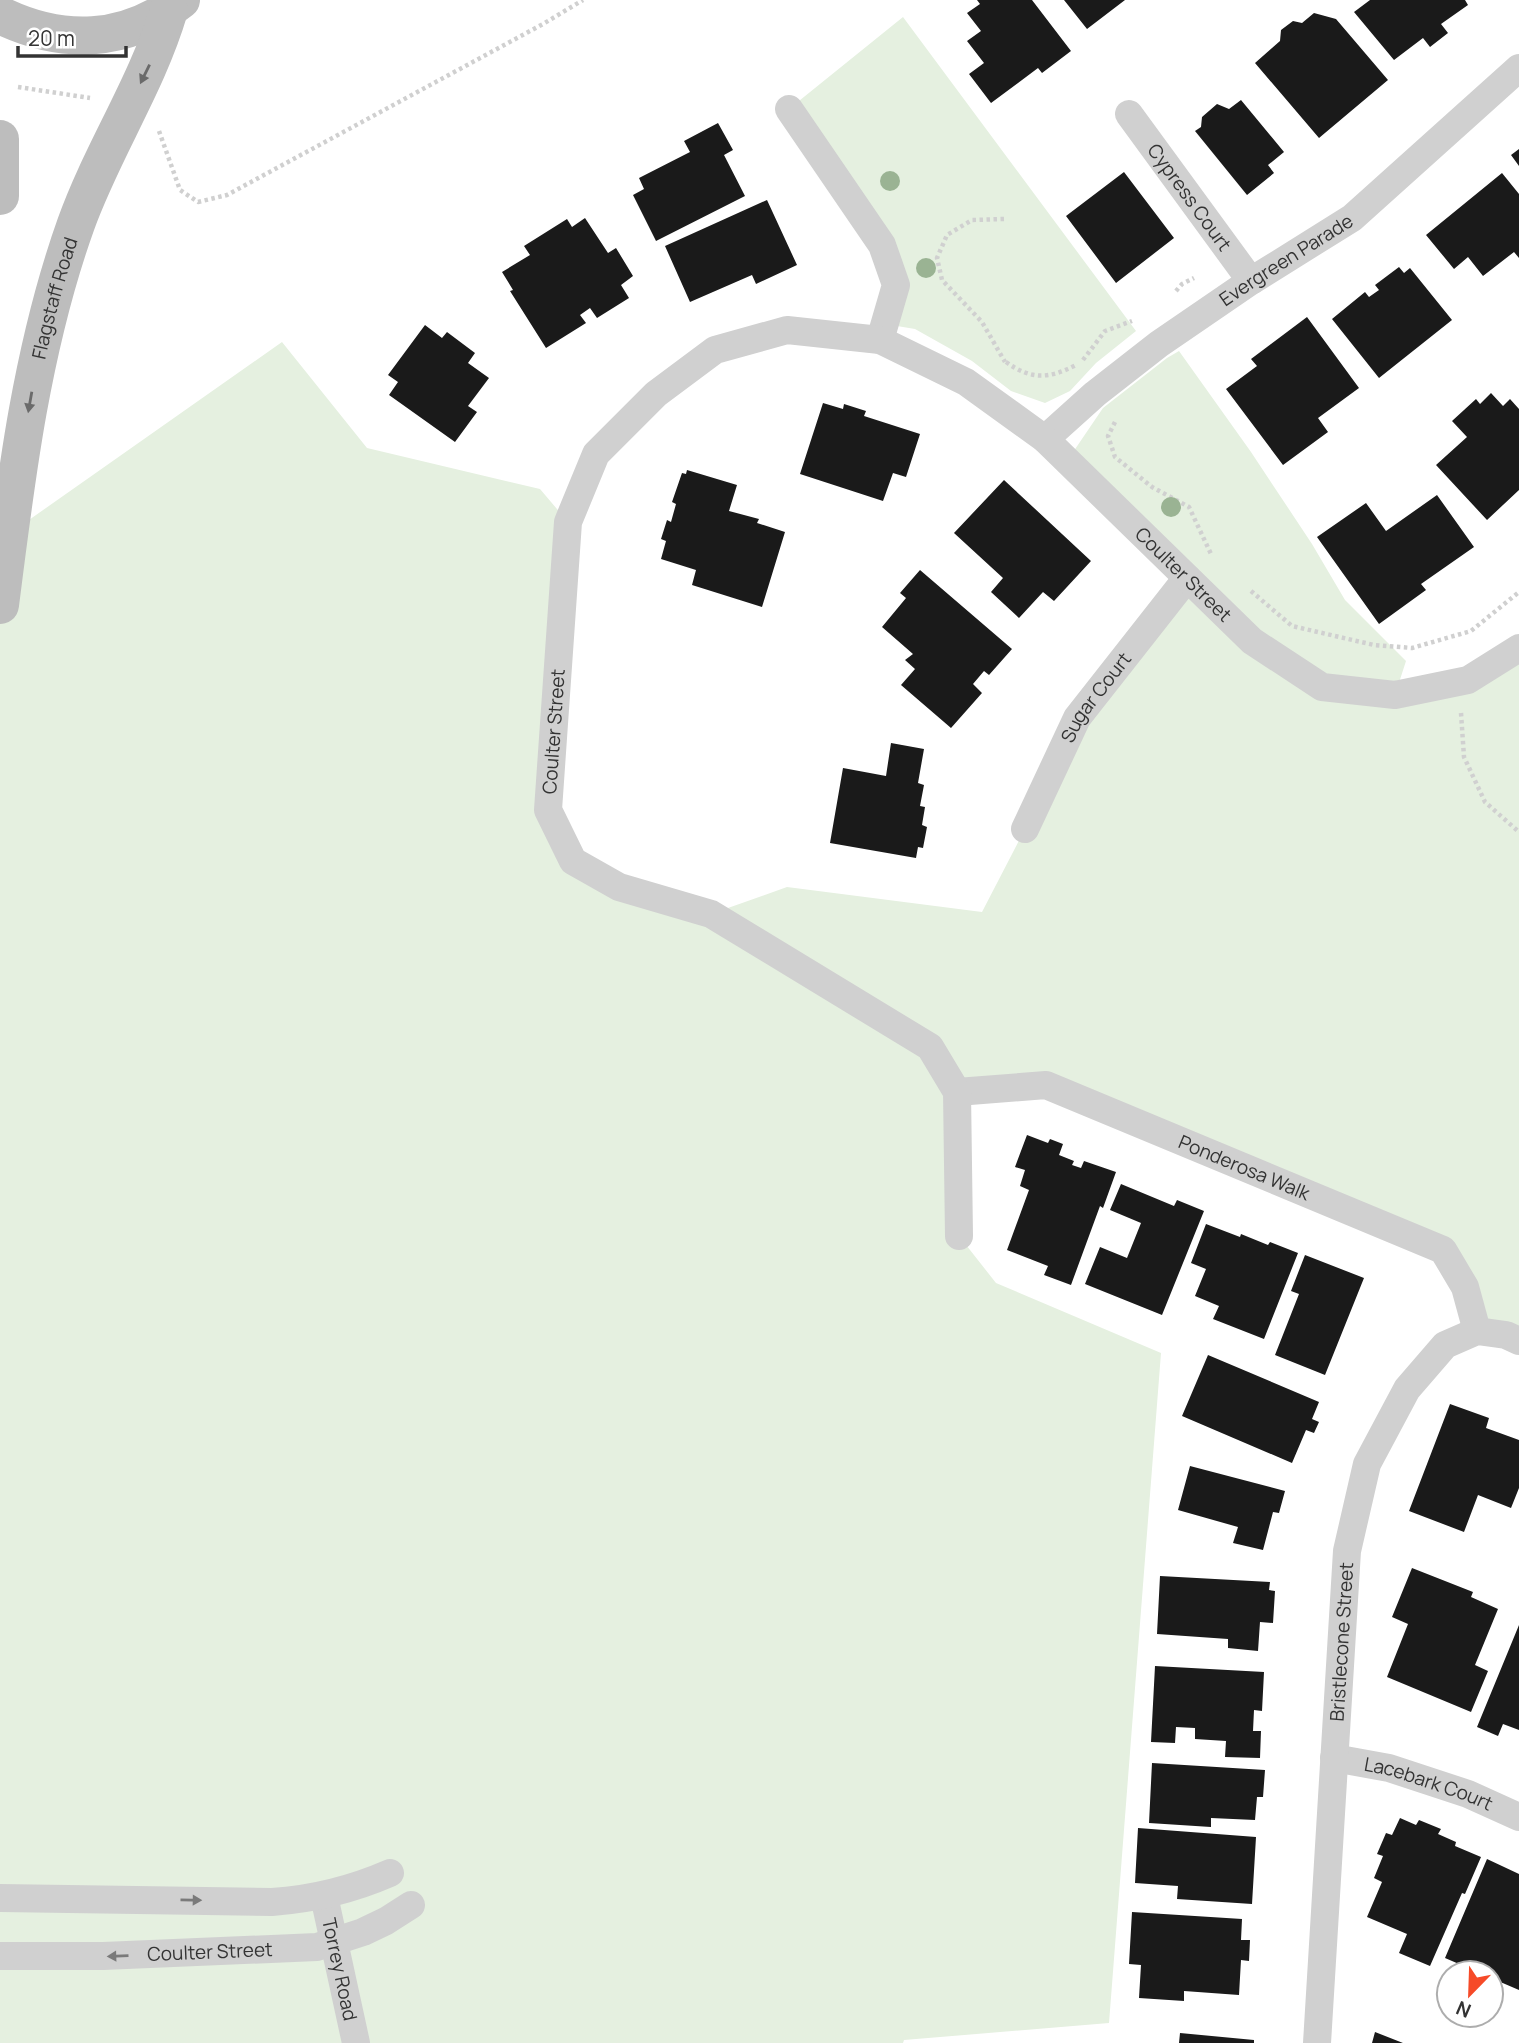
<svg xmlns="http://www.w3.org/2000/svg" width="1519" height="2043" viewBox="0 0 1519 2043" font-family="Manrope,sans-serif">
  <rect width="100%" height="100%" fill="#fff"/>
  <path fill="#e5f0e0" d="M903,17L1136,331L1096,363L1070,391L1045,403L1011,391L972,361L915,329L885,324L896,285L789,109Z
    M282,342L367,448L540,489L568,522L548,810L573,861L711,914L787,887L982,912L1025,829L1077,718L1186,579L1067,461L1103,408L1167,358L1179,351L1251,452L1312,544L1345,600L1406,661L1395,695L1519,648V1343L1477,1331L1443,1250L1046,1086L957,1093L959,1236L996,1283L1161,1353L1109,2023L904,2040L903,2043H0V605L9,534Z"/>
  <path fill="#1a1a1a" d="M977,0H1032L1071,51L1042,73L1038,68L991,103L969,74L984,63L967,41L981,31L967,13L980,4Z
    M1064,0H1125L1087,29Z
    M1370,0H1465L1468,5L1441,24L1448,33L1430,47L1423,38L1394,60L1354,12Z
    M1314,13L1336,19L1388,80L1319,138L1255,63L1280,41L1281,30L1293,21L1302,23Z
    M1241,100L1284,152L1268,165L1274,173L1247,195L1195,131L1201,127L1202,117L1217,104L1229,109Z
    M718,123L733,150L724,155L745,196L656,241L633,195L644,189L639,178L690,152L684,141Z
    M1519,149V166L1511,155Z
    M1124,172L1174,238L1116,283L1066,216Z
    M1502,173L1519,194V258L1514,252L1483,276L1468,257L1454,269L1426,235Z
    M767,200L797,265L756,284L752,275L690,302L665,246Z
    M585,218L608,253L616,248L633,276L621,285L629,298L597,318L590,308L580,315L586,323L546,348L510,291L513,290L502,272L530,255L524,246L567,219L572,227Z
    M1399,267L1404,273L1410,268L1452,320L1379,378L1332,319L1365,292L1369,297L1379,290L1375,285Z
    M1307,317L1359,388L1318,418L1328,432L1283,465L1226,389L1257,366L1251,359Z
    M425,325L442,338L447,332L475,353L468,363L489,378L468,406L477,412L455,442L389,395L398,382L388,375Z
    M1491,393L1503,406L1510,399L1519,409V490L1487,520L1436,465L1467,437L1452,421L1476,399L1480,404Z
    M823,403L843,409L844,404L866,411L864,416L920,434L906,477L893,473L883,501L800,474Z
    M687,470L737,485L729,511L759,519L757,523L785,532L762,607L692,585L696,570L661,559L666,541L661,539L667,520L671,522L676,504L672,502L682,473L686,474Z
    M1004,480L1091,561L1054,601L1043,592L1019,618L991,592L1003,578L954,533Z
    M1437,495L1474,547L1421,584L1426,590L1379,624L1317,537L1366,503L1386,531Z
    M920,570L1012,649L989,675L984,671L973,684L982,693L951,728L901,685L915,669L905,660L913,654L882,627L906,598L900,593Z
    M891,743L924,749L918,783L924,785L920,806L925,807L922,825L927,827L923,848L918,847L916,858L830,843L843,768L886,776Z
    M1027,1135L1048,1143L1050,1139L1063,1144L1059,1155L1074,1161L1072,1165L1081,1168L1084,1161L1116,1172L1103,1208L1100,1206L1071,1285L1044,1275L1048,1266L1007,1250L1029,1190L1020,1186L1025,1170L1015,1167Z
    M1121,1184L1174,1206L1177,1200L1204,1211L1162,1315L1085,1284L1100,1247L1127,1258L1141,1223L1110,1210Z
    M1206,1224L1240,1237L1241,1234L1268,1245L1270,1242L1298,1253L1264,1339L1213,1319L1219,1306L1195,1296L1206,1269L1191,1263Z
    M1305,1255L1364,1278L1325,1375L1275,1355L1299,1294L1291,1291Z
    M1208,1355L1319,1402L1312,1419L1319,1422L1314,1433L1306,1430L1292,1463L1182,1416Z
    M1450,1404L1489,1418L1486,1428L1519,1440V1488L1511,1508L1478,1495L1464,1532L1409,1511Z
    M1190,1466L1285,1491L1279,1513L1273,1512L1263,1550L1233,1543L1238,1527L1178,1510Z
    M1412,1568L1473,1592L1471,1597L1498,1609L1475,1665L1488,1671L1471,1712L1387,1677L1408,1624L1392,1617Z
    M1160,1576L1270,1582L1269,1590L1275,1591L1273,1623L1260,1622L1258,1651L1228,1648V1639L1157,1634Z
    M1519,1625V1730L1503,1724L1498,1736L1477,1727Z
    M1155,1666L1264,1672L1262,1711L1254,1710L1253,1731H1261L1260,1758L1225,1757L1226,1741L1195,1739V1728L1176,1727L1175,1743L1151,1742Z
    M1152,1763L1265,1770L1263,1797H1257L1255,1820L1211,1818V1827L1149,1823Z
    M1400,1818L1416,1825L1419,1820L1441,1829L1438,1834L1456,1842L1455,1846L1481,1857L1465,1894L1462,1893L1430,1966L1399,1953L1407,1934L1367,1917L1382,1882L1374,1878L1383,1856L1377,1854L1386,1833L1392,1835Z
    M1138,1828L1256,1837L1252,1904L1177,1899L1178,1886L1135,1883Z
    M1487,1859L1519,1874V1990L1491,1978V1973H1480L1445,1958Z
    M1132,1912L1242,1919L1241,1940H1250L1249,1961L1241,1960L1239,1995L1184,1991V2001L1139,1998L1141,1965L1129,1964Z
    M1375,2032L1403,2043H1372Z
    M1180,2033L1254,2040V2043H1179Z"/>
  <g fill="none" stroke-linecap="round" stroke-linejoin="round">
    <path stroke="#d0d0d0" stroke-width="4.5" stroke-dasharray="3.5 3.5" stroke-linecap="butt" d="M18,87L90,98
      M159,131L180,190L198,202L227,195L543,24L583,0
      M1004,219L972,220L947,235L937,258L942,280L982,322L1005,362
      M1176,291L1182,284L1194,278
      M1083,360L1105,331L1132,321
      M1006,362C1031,380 1049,379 1076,365
      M1115,422L1108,436L1115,457L1152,487L1189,507L1211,554
      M1251,591L1292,626L1374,645L1412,648L1471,631L1519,592
      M1461,713L1464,757L1485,802L1519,832"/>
    <g stroke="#d0d0d0" stroke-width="28">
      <path d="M789,109L882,245L896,285L880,340"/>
      <path id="s1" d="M1129,114L1251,281"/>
      <path id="s2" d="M1045,439L1095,394L1159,344L1251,281L1352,218L1519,68"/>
      <path id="s3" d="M1025,829L1077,718L1187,578"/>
      <path id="s4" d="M957,1092L1046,1085L1443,1250L1465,1287L1477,1331"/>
      <path id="s5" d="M959,1236L957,1092L930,1047L711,914L619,887L573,861L548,810L568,522L596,454L656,394L715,350L787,330L880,340L966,382L1045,439L1252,641L1322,687L1395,695L1468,680L1519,648"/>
      <path id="s6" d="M1334,1758L1389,1768L1468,1794L1519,1817"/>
      <path id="s7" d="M324,1896L356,2043"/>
      <path d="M0,1898L272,1902C315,1899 351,1890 390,1873"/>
      <path id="s8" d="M0,1956H103L317,1947L363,1932L386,1921L411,1905"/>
      <path id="s9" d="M1317,2043L1347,1551L1367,1464L1407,1389L1445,1345L1477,1331L1506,1335L1519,1341"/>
    </g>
    <g stroke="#bdbdbd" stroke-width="38">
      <path d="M0,15C61,45 126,44 181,0"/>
      <path d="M0,139V196"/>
      <path id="s10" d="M0,605C16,477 32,347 76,224C102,151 147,85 169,10"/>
    </g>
  </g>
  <g fill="#9ab393">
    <circle cx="890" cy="181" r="10"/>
    <circle cx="926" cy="268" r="10"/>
    <circle cx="1171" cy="507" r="10"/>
  </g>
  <defs><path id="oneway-solid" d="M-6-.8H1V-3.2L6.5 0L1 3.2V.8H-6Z" transform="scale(1.75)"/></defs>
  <g fill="#6a6a6a">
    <use href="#oneway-solid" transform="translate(145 74) rotate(116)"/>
    <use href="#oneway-solid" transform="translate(30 402) rotate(100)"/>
  </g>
  <g fill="#7a7a7a">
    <use href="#oneway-solid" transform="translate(191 1900) rotate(1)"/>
    <use href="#oneway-solid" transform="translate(118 1956) rotate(178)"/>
  </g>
  <g text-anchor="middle" stroke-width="7" stroke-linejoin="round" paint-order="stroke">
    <g font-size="19" fill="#333" stroke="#fff">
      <text dy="7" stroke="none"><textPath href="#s1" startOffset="103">Cypress Court</textPath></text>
      <text dy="7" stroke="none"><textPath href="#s2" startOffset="301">Evergreen Parade</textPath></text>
      <text dy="7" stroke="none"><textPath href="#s10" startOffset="312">Flagstaff Road</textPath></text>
      <text dy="7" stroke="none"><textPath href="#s5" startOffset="1734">Coulter Street</textPath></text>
      <text dy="7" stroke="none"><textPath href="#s3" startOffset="150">Sugar Court</textPath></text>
      <text dy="7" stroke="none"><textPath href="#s5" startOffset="737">Coulter Street</textPath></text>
      <text dy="7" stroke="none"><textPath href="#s4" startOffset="304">Ponderosa Walk</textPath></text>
      <text dy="7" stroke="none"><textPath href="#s9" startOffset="402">Bristlecone Street</textPath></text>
      <text dy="7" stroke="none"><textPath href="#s6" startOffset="98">Lacebark Court</textPath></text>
      <text dy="7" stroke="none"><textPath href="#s8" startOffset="210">Coulter Street</textPath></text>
      <text dy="7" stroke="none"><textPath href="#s7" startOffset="75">Torrey Road</textPath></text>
    </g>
  </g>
  <g transform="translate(1470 1994) rotate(203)"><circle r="33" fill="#ffffff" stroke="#adadad" stroke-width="2"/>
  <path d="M0-5L12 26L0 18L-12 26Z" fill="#f64a28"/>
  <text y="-10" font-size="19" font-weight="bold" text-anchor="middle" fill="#333333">N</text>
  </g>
  <path d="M18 46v10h108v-10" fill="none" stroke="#333333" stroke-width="3.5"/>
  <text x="28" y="46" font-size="21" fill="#333333" stroke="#ffffff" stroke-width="5" paint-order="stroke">20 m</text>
</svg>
